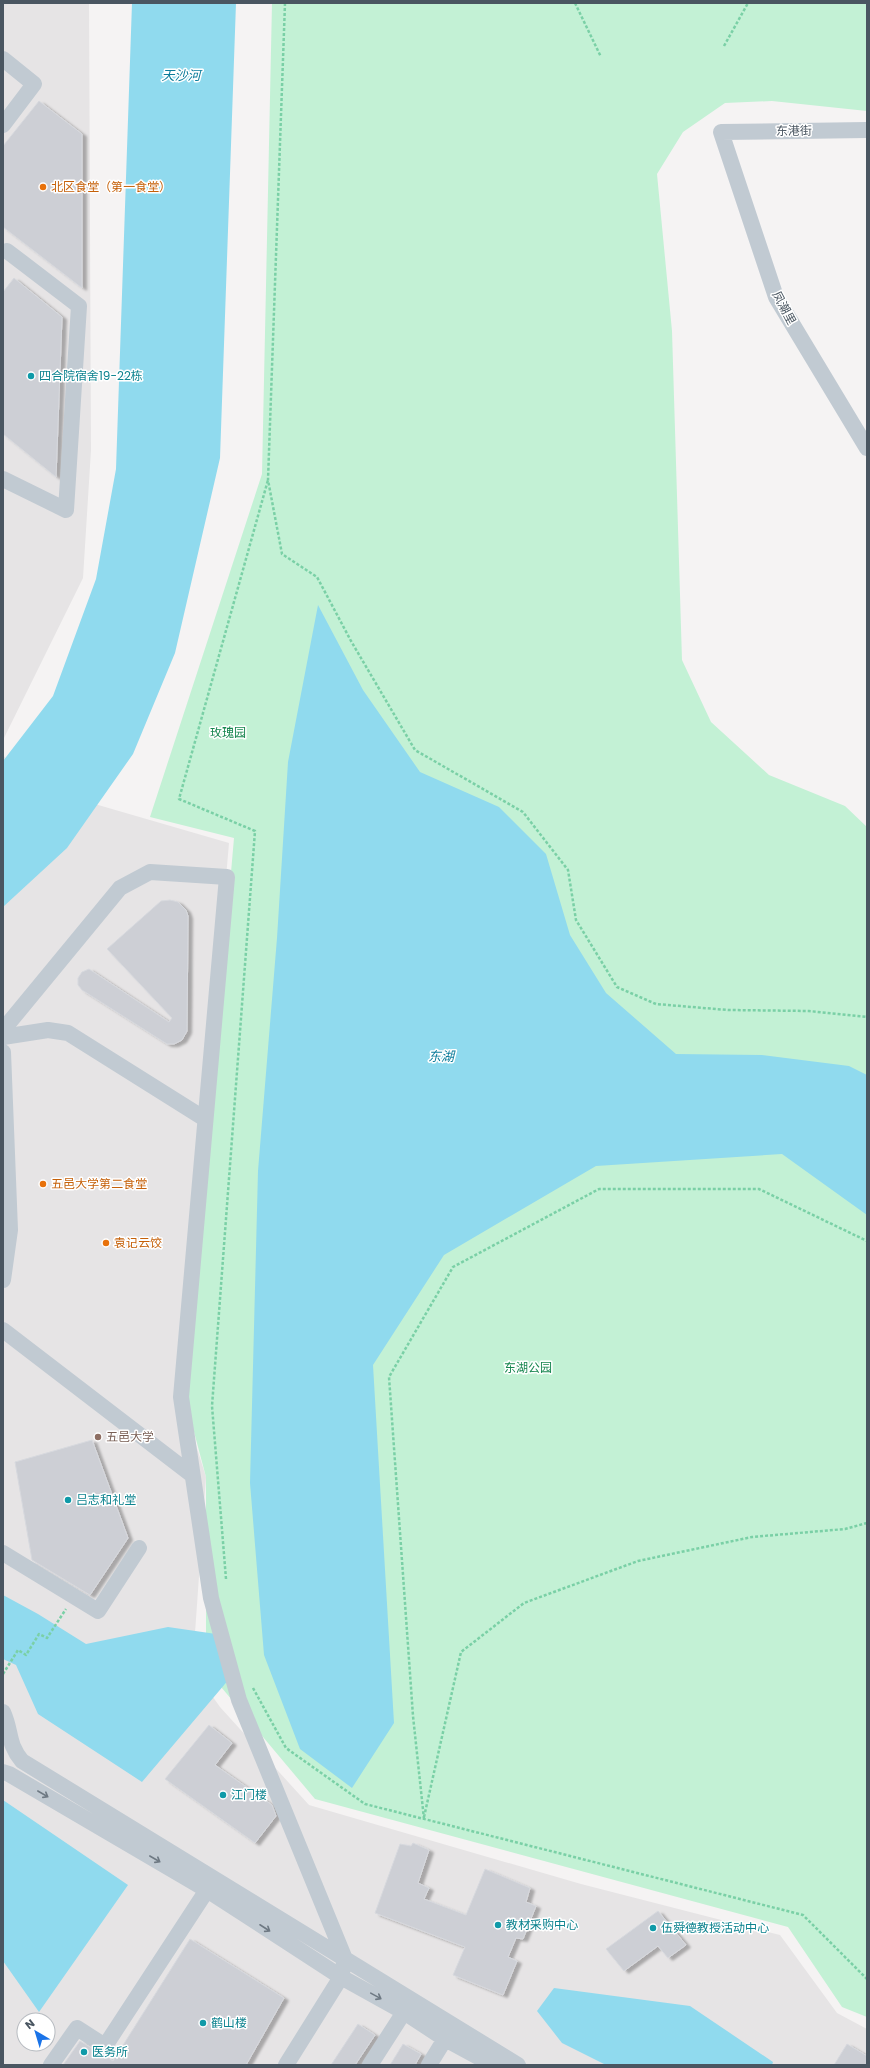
<svg xmlns="http://www.w3.org/2000/svg" width="870" height="2068" viewBox="0 0 870 2068" font-family="Poppins,'Noto Sans SC',sans-serif">
  <defs>
    <filter id="shadow"><feDropShadow dx="4.5" dy="2.5" stdDeviation="1" flood-color="#0004"/></filter>
  </defs>
  <rect width="100%" height="100%" fill="#f5f3f3"/>
  <path fill="#e6e4e5" fill-rule="evenodd" d="M3,3H89L91,450L83,578L3,740Z
    M3,755L26,784L229,843L181,1397L206,1477L195,1633L198,1676L220,1707L309,1805L581,1884L780,1935L837,2013L867,2029V2065H3ZM24,2020H48V2044H24Z"/>
  <path fill="#c3f1d5" d="M272,3H867V111L772,101L725,103L683,132L657,174L672,331L682,660L711,722L769,775L845,806L867,827V2017L842,2007L788,1927L315,1799L206,1669V1477L185,1398L234,838L150,817L262,474Z"/>
  <path fill="#90daee" d="M132,3H236L220,458L175,653L133,754L67,848L3,907V761L53,696L96,579L116,469Z
    M318,605L363,690L420,772L499,807L546,854L570,935L606,993L676,1054L762,1055L849,1066L867,1075V1215L782,1154L596,1166L444,1255L373,1365L394,1723L352,1788L300,1749L264,1655L250,1483L258,1171L277,938L288,762Z
    M3,1595L38,1614L86,1644L168,1627L216,1634L230,1678L142,1782L38,1714L16,1665L3,1659Z
    M3,1800L128,1885L39,2012L3,1961Z
    M554,1988L690,2006L773,2062L772,2065H606L562,2043L537,2011Z"/>
  <path fill="#cdcfd5" stroke="#d7d9de" filter="url(#shadow)" d="M39,101L82,134V288L3,227V146Z
    M14,278L62,317L56,477L3,434V292Z
    M170,900L178,902L186,910L188,916L187,1031L182,1040L174,1044H167L82,990L78,985V978L82,972L89,969L169,1022L172,1018L107,949L161,901Z
    M92,1440L128,1538L90,1595L32,1560L15,1462Z
    M209,1725L232,1743L215,1765L272,1805L276,1816L255,1843L165,1779Z
    M413,1843L429,1850L418,1883L429,1888L424,1899L466,1915L485,1869L530,1888L526,1902L536,1906L523,1939L516,1938L508,1957L517,1961L503,1995L453,1975L465,1947L375,1913L400,1844L411,1846Z
    M658,1911L686,1945L668,1958L658,1946L624,1971L606,1949Z
    M190,1939L284,1998L246,2065H63L80,2041L113,2061Z
    M358,2024L375,2035L355,2065H331Z
    M403,2044L421,2054L415,2065H390Z
    M847,2044L867,2056V2065H834Z"/>
  <g fill="none" stroke-linecap="round" stroke-linejoin="round">
    <path stroke="#7ad0a6" stroke-width="2.5" stroke-dasharray="3 2" stroke-linecap="butt" d="M285,3L268,480L282,554L317,577L351,641L415,750L523,812L568,870L576,920L617,987L656,1004L728,1010L809,1011L867,1017
      M575,3L601,57
      M724,46L748,3
      M226,1579L212,1406L255,831L179,799L268,480
      M3,1674L18,1650L26,1655L39,1634L47,1638L66,1609
      M253,1688L286,1748L365,1804L803,1915L867,1979
      M424,1817L461,1652L524,1603L638,1561L752,1537L845,1529L867,1523
      M424,1819L413,1716L389,1377L453,1267L599,1189H759L867,1241"/>
    <path stroke="#c1cad2" stroke-width="16" d="M3,59L34,84L3,125
      M867,130L721,132L776,297L867,448
      M3,479L66,510L79,306L7,251
      M3,1030L120,888L150,872L227,877L181,1397L211,1598L239,1700L345,1959L341,1977L286,2065
      M3,1037L48,1030L68,1033L205,1119
      M3,1052L10,1230L3,1280
      M3,1330L192,1475
      M3,1553L98,1611L139,1548
      M3,1712C12,1732 7,1743 22,1761L518,2065
      M3,1772L9,1774L207,1890L341,1977L404,2012L445,2039L493,2065
      M51,2065L77,2028L105,2046L207,1890
      M370,2065L404,2012
      M429,2065L445,2039"/>
  </g>
  <defs><path id="oneway-shaft" d="M-6 0H5M1.5-3L5.5 0L1.5 3" fill="none" stroke-width="1.6" stroke-linecap="round" stroke-linejoin="round"/></defs>
  <g stroke="#6e7983">
    <use href="#oneway-shaft" transform="translate(43 1794) rotate(30)"/>
    <use href="#oneway-shaft" transform="translate(155 1859) rotate(30)"/>
    <use href="#oneway-shaft" transform="translate(265 1928) rotate(33)"/>
    <use href="#oneway-shaft" transform="translate(376 1996) rotate(29)"/>
  </g>
  <g fill="#e8710a" stroke="#fff" stroke-width="1.5">
    <circle cx="43" cy="187" r="4"/>
    <circle cx="43" cy="1184" r="4"/>
    <circle cx="106" cy="1243" r="4"/>
  </g>
  <g fill="#0f9aa8" stroke="#fff" stroke-width="1.5">
    <circle cx="31" cy="376" r="4"/>
    <circle cx="68" cy="1500" r="4"/>
    <circle cx="223" cy="1795" r="4"/>
    <circle cx="498" cy="1925" r="4"/>
    <circle cx="653" cy="1928" r="4"/>
    <circle cx="203" cy="2023" r="4"/>
    <circle cx="84" cy="2052" r="4"/>
  </g>
  <circle fill="#8d6e63" stroke="#fff" stroke-width="1.5" cx="98" cy="1437" r="4"/>
  <g text-anchor="middle" stroke-width="3" stroke-linejoin="round" paint-order="stroke">
    <g font-size="12" fill="#4a5661" stroke="#fff">
      <text transform="translate(794 131) rotate(-1)" y="4">东港街</text>
      <text transform="translate(784 308) rotate(62)" y="4">凤潮里</text>
    </g>
    <g font-size="12" fill="#c56008" stroke="#fff" text-anchor="start">
      <text x="51" y="191">北区食堂（第一食堂）</text>
      <text x="51" y="1188">五邑大学第二食堂</text>
      <text x="114" y="1247">袁记云饺</text>
    </g>
    <g font-size="12" fill="#0d838f" stroke="#fff" text-anchor="start">
      <text x="39" y="380">四合院宿舍19-22栋</text>
      <text x="76" y="1504">吕志和礼堂</text>
      <text x="231" y="1799">江门楼</text>
      <text x="506" y="1929">教材采购中心</text>
      <text x="661" y="1932">伍舜德教授活动中心</text>
      <text x="211" y="2027">鹤山楼</text>
      <text x="92" y="2056">医务所</text>
    </g>
    <g font-size="12" fill="#17864f" stroke="#fff">
      <text x="228" y="737">玫瑰园</text>
      <text x="528" y="1372">东湖公园</text>
    </g>
    <g font-size="12" fill="#785e54" stroke="#fff" text-anchor="start">
      <text x="106" y="1441">五邑大学</text>
    </g>
    <g font-size="13" font-style="italic" fill="#0c7c9b" stroke="#fff">
      <text x="181" y="80">天沙河</text>
      <text x="441" y="1061">东湖</text>
    </g>
  </g>
  <rect width="870" height="2068" fill="none" stroke="#4a5661" stroke-width="8"/>
  <g transform="translate(36 2032) rotate(322)"><circle r="19" fill="#ffffff" stroke="#b7bbc0"/>
  <path d="M0-3L7 15L0 10L-7 15Z" fill="#1a73e8"/>
  <text y="-6" font-size="11" font-weight="bold" text-anchor="middle" fill="#4a5661">N</text>
  </g>
</svg>
